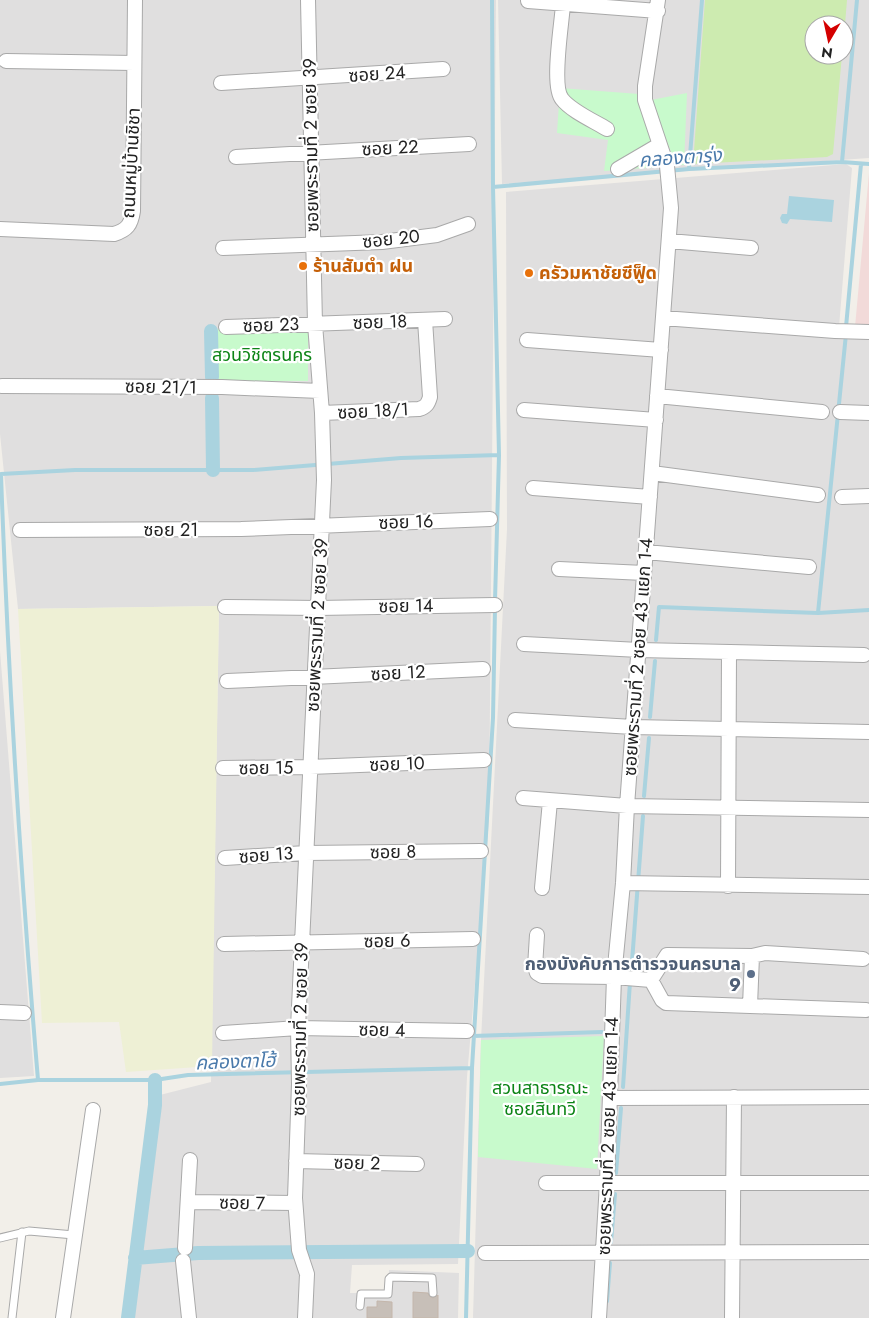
<svg xmlns="http://www.w3.org/2000/svg" width="869" height="1318" viewBox="0 0 869 1318" font-family="Jost,'Noto Sans Thai',sans-serif">
  <rect width="100%" height="100%" fill="#f2efe9"/>
  <path fill="#e0dfdf" fill-rule="evenodd" d="M0,0H496L489,820L467,1077L458,1264L352,1265L350,1293H388L389,1270L459,1273L458,1318H126L152,1097L211,1082L219,606L18,609L0,434Z
    M498,0H869V158L502,184ZM814,25H844V55H814Z
    M846,164L852,168L839,327H869V1318H473L481,1040L507,529L506,192Z
    M0,651L34,1076L0,1078Z"/>
  <path fill="#f2dad9" d="M869,173V327H855Z"/>
  <path fill="#eef0d5" d="M219,606L212,1066L126,1072L119,1022L42,1023L18,609Z"/>
  <path fill="#cdebb0" d="M705,0H847L844,37V25H814V55H842L833,154L827,157L693,164Z"/>
  <path fill="#c8facc" d="M560,88L639,94C641,119 653,142 658,167L604,171L608,140L557,133Z
    M687,93L684,165H676L651,100Z
    M216,329H308V381H215Z
    M604,1036L597,1169L478,1157L481,1040Z"/>
  <path fill="#aad3df" d="M789,196L834,200L832,222L790,219L787,224L782,223L780,218L782,214H787Z"/>
  <g fill="none" stroke-linecap="round" stroke-linejoin="round">
    <path stroke="#aad3df" stroke-width="4" d="M492,0L493,187L499,455L495,601
      M842,162L857,0
      M689,169L702,0
      M493,187L689,169L842,162L869,164
      M846,327L861,164
      M818,613L846,334
      M656,640L659,607L818,613L869,610
      M650,717L655,661
      M644,796L649,738
      M631,975L643,816
      M473,1036L602,1032
      M38,1080C21,878 8,676 1,474L75,470H253L401,458L499,455
      M0,1084L38,1080H155L188,1075L472,1068
      M623,1087L630,982
      M616,1173L621,1108
      M611,1242L615,1194
      M607,1301L610,1263
      M466,1318L472,1068L493,718L495,608"/>
    <path stroke="#aad3df" stroke-width="14" d="M211,331L212,377
      M212,398L213,470
      M135,1258L198,1253L468,1251
      M128,1318L155,1105V1080"/>
  </g>
  <path fill="#c7bfb8" stroke="#c4b6ab" d="M413,1292L428,1293L429,1296L433,1298L438,1295V1318H413Z
    M377,1301L392,1302V1318H367V1307H377Z"/>
  <g fill="none" stroke-linecap="round" stroke-linejoin="round">
    <g stroke="#a9a9a9" stroke-width="9">
      <path id="service" d="M0,1238L29,1231L74,1235
        M360,1306L361,1294H388L389,1279L391,1277L432,1278L433,1293
        M12,1318L22,1232"/>
    </g>
    <g stroke="#a9a9a9" stroke-width="16">
      <path id="minor" d="M528,1L658,11
        M563,4C562,23 551,86 562,99C571,111 594,121 607,129
        M6,61L134,63
        M221,83L443,69
        M236,157L469,144
        M618,169L659,145
        M0,229L114,234C127,230 131,225 133,211L135,0
        M669,241L751,248
        M223,248L382,242L437,235L468,224
        M663,318L835,331L869,332
        M226,327L445,319
        M527,340L661,350
        M2,386L222,387L320,391
        M657,396L822,412
        M524,410L656,420
        M840,412L869,413
        M322,413L419,409C426,407 428,404 430,397L425,320
        M652,473L818,495
        M533,488L650,497
        M842,497L869,496
        M20,530L241,529L490,519
        M646,552L809,567
        M559,569L644,573
        M225,607L318,608L495,605
        M524,644L639,650L864,655
        M227,681L483,669
        M515,720L633,727L869,732
        M223,768L310,767L484,760
        M523,798L627,806L869,810
        M225,858L306,853L481,851
        M623,883L869,887
        M728,886L729,652
        M542,888L550,801
        M537,935L535,967L537,973L542,976L614,977L651,980L667,955L752,956L765,953L863,959
        M224,944L473,939
        M651,980L662,1000L666,1003L866,1010
        M750,1006L752,956
        M0,1012L24,1013
        M223,1033L298,1028L467,1031
        M610,1098L869,1097
        M296,1161L417,1164
        M546,1183H869
        M188,1202L295,1203
        M185,1248L190,1160
        M485,1253L869,1252
        M183,1261L189,1318
        M63,1318L93,1110
        M305,1318L307,1274L299,1250L295,1198L299,1084L298,1028L324,480L322,413L315,324L308,0
        M599,1318L607,1183L614,977L623,883L627,806L671,208L667,166L645,100V86L658,0
        M732,1318L734,1097"/>
    </g>
    <use href="#service" stroke="#fff" stroke-width="7"/>
    <use href="#minor" stroke="#fff" stroke-width="14"/>
  </g>
  <g fill="#e8710a" stroke="#fff" stroke-width="2">
    <circle cx="303" cy="266" r="5"/>
    <circle cx="529" cy="273" r="5"/>
  </g>
  <circle fill="#5c6f8a" stroke="#fff" stroke-width="2" cx="751" cy="974" r="5"/>
  <g text-anchor="middle" stroke-width="4.5" stroke-linejoin="round" paint-order="stroke">
    <g font-size="18" fill="#222" stroke="#fff">
      <text transform="translate(377 74) rotate(-4)" y="6">ซอย 24</text>
      <text transform="translate(311 145) rotate(-91)" y="6">ซอยพระรามที่ 2 ซอย 39</text>
      <text transform="translate(390 148) rotate(-3)" y="6">ซอย 22</text>
      <text transform="translate(131 163) rotate(-87)" y="6">ถนนหมู่บ้านชิชา</text>
      <text transform="translate(391 239) rotate(-6)" y="6">ซอย 20</text>
      <text transform="translate(380 322) rotate(-2)" y="6">ซอย 18</text>
      <text transform="translate(271 325) rotate(-2)" y="6">ซอย 23</text>
      <text transform="translate(161 387) rotate(1)" y="6">ซอย 21/1</text>
      <text transform="translate(373 411) rotate(-3)" y="6">ซอย 18/1</text>
      <text transform="translate(406 522) rotate(-2)" y="6">ซอย 16</text>
      <text x="171" y="536">ซอย 21</text>
      <text transform="translate(406 606) rotate(-1)" y="6">ซอย 14</text>
      <text transform="translate(317 625) rotate(-87)" y="6">ซอยพระรามที่ 2 ซอย 39</text>
      <text transform="translate(638 657) rotate(-86)" y="6">ซอยพระรามที่ 2 ซอย 43 แยก 1-4</text>
      <text transform="translate(398 673) rotate(-3)" y="6">ซอย 12</text>
      <text transform="translate(397 764) rotate(-2)" y="6">ซอย 10</text>
      <text transform="translate(266 768) rotate(-1)" y="6">ซอย 15</text>
      <text transform="translate(393 852) rotate(-1)" y="6">ซอย 8</text>
      <text transform="translate(266 855) rotate(-4)" y="6">ซอย 13</text>
      <text transform="translate(387 941) rotate(-1)" y="6">ซอย 6</text>
      <text transform="translate(300 1029) rotate(-89)" y="6">ซอยพระรามที่ 2 ซอย 39</text>
      <text transform="translate(382 1030) rotate(1)" y="6">ซอย 4</text>
      <text transform="translate(608 1136) rotate(-88)" y="6">ซอยพระรามที่ 2 ซอย 43 แยก 1-4</text>
      <text transform="translate(357 1163) rotate(1)" y="6">ซอย 2</text>
      <text transform="translate(242 1203) rotate(1)" y="6">ซอย 7</text>
    </g>
    <g font-size="18" font-weight="bold" fill="#c56008" stroke="#fff" text-anchor="start">
      <text x="313" y="272">ร้านสัมตำ ฝน</text>
      <text x="539" y="279">ครัวมหาชัยซีฟู็ด</text>
    </g>
    <g font-size="18" fill="#0c8416" stroke="#fff">
      <text x="262" y="361">สวนวิชิตรนคร</text>
      <text x="540" y="1094">สวนสาธารณะ<tspan x="540" dy="21">ซอยสินทวี</tspan></text>
    </g>
    <g font-size="18" font-weight="bold" fill="#4e5e75" stroke="#fff" text-anchor="end">
      <text x="741" y="970">กองบังคับการตำรวจนครบาล<tspan x="741" dy="21">9</tspan></text>
    </g>
    <g font-size="19" font-style="italic" fill="#4a7aab" stroke="#fff">
      <text transform="translate(680 157) rotate(-4)" y="7">คลองตารุ่ง</text>
      <text transform="translate(235 1061) rotate(-2)" y="7">คลองตาโฮ้</text>
    </g>
  </g>
  <g transform="translate(829 40) rotate(189)"><circle r="24" fill="#ffffff" stroke="#a7a7a7"/>
  <path d="M0-4L9 19L0 12L-9 19Z" fill="#d40000"/>
  <text y="-8" font-size="14" font-weight="bold" text-anchor="middle" fill="#222222">N</text>
  </g>
</svg>
